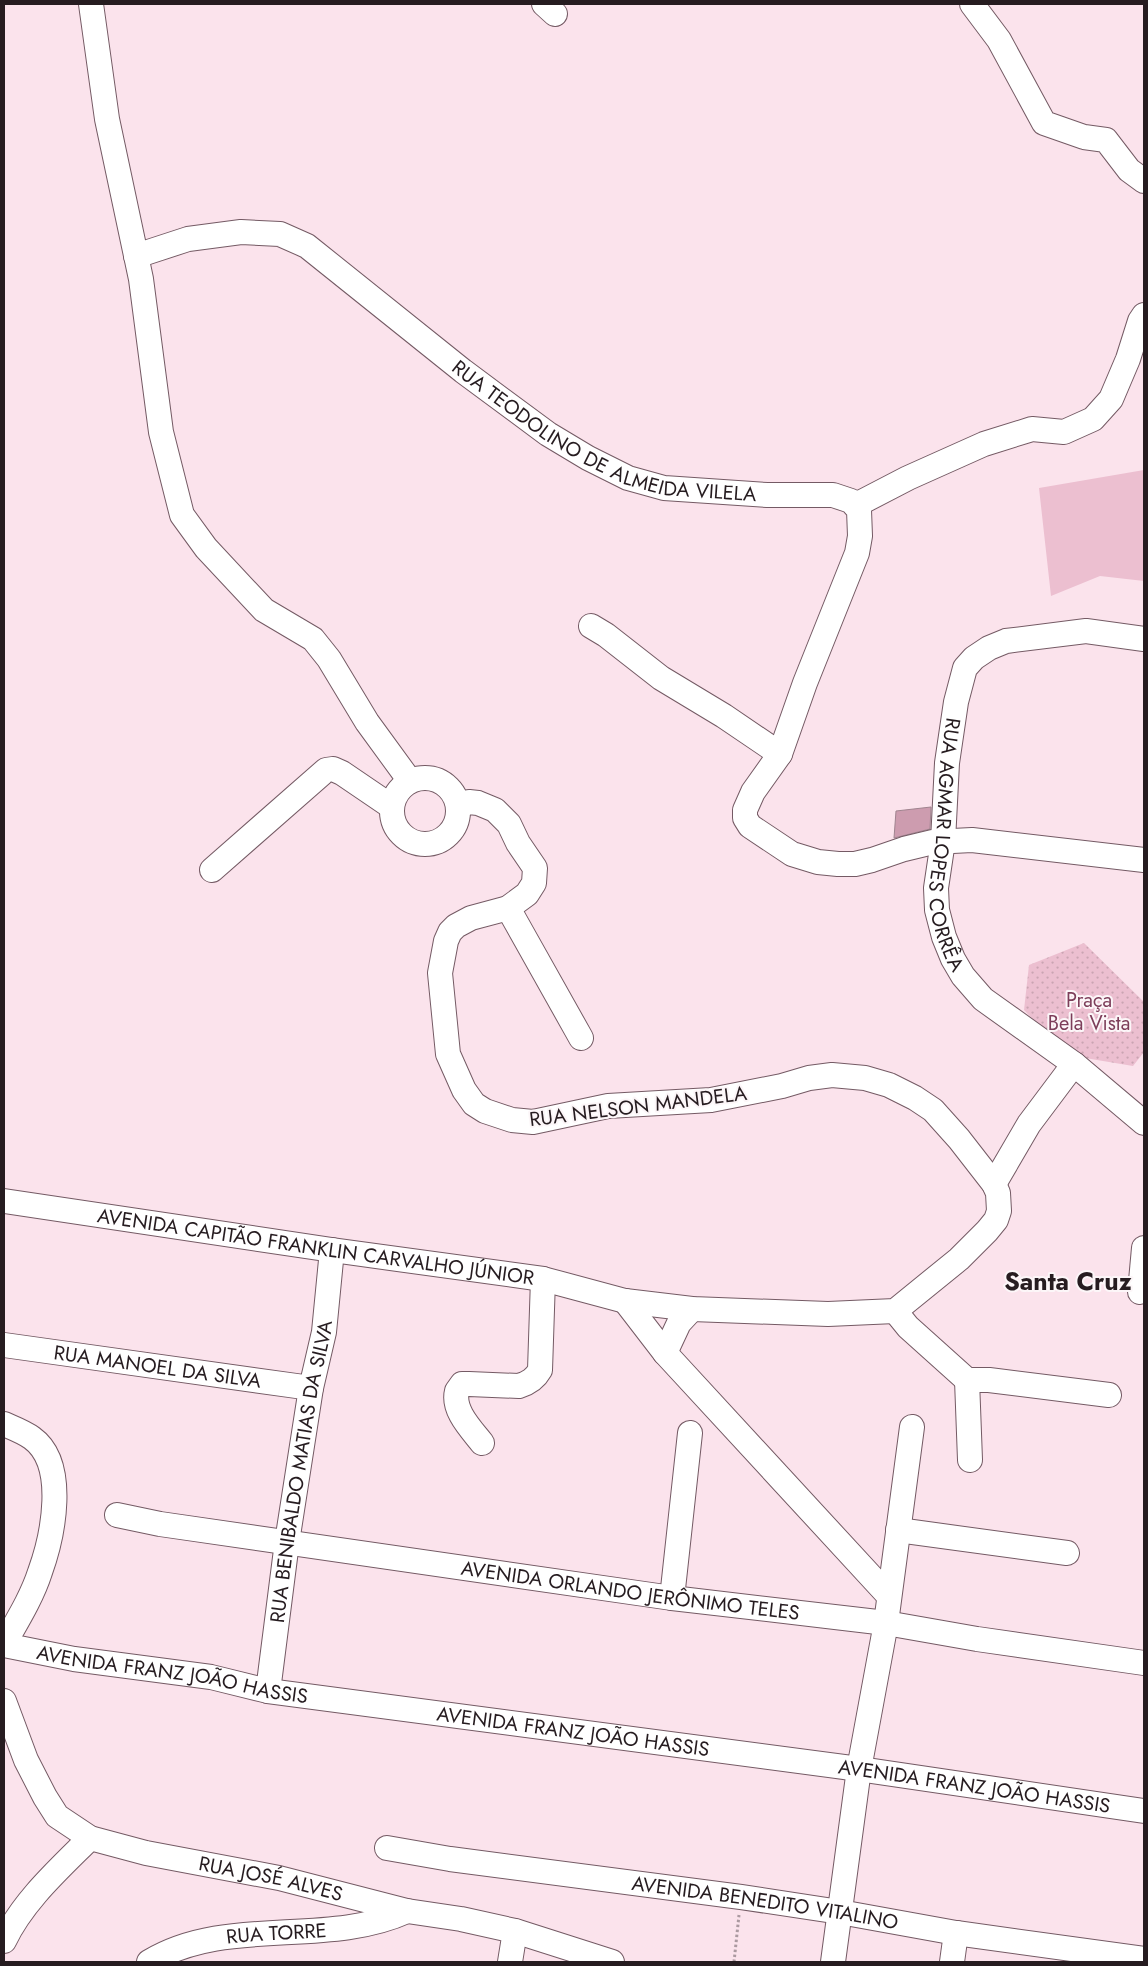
<svg xmlns="http://www.w3.org/2000/svg" width="1148" height="1966" viewBox="0 0 1148 1966" font-family="Jost,sans-serif">
  <defs>
    <pattern id="grass-dots" width="8" height="8" patternUnits="userSpaceOnUse" patternTransform="scale(1.25)"><rect width="8" height="8" fill="#ecbfd0"/><path d="M2 2h.1M6 6h.1" fill="none" stroke="#caa4b2" stroke-width="1.8" stroke-linecap="round"/></pattern>
  </defs>
  <rect width="100%" height="100%" fill="#fbe3ec"/>
  <path fill="url(#grass-dots)" d="M1084,943L1144,1002V1052L1133,1066L1067,1055L1024,1010L1029,965Z"/>
  <path fill="#ecbfd0" d="M1144,470V581L1100,576L1051,596L1039,488Z"/>
  <path fill="#cd9caf" stroke="#a0848f" d="M931,807L930,829L894,838L896,811Z"/>
  <g fill="none" stroke-linecap="round" stroke-linejoin="round">
    <g stroke="#745a64" stroke-width="26">
      <g id="minor">
        <path d="M91,4L107,119L141,279L161,432L182,515L206,548L264,610L313,639L329,659L367,722L410,781"/>
        <path d="M544,4L555,14"/>
        <path d="M972,4L999,40L1044,123L1084,137L1106,140L1129,170L1144,181"/>
        <path id="s1" d="M136,256L188,239L241,232L280,234L307,246L463,371L548,434L588,458L628,478L664,488L767,495H833L851,501L859,510L860,536L857,553L805,683L780,754L753,792L745,810V818L750,826L792,854L818,862L838,864H855L872,860L904,849L933,842L972,840L1144,860"/>
        <path d="M856,505L908,478L984,444L1032,429L1064,432L1093,419L1111,399L1128,359L1140,321L1144,315"/>
        <path d="M591,626L606,635L661,678L724,716L780,754"/>
        <path id="s2" d="M1144,639L1086,631L1006,641L989,648L974,658L965,668L956,702L947,763L943,841L936,888L937,910L944,937L953,959L963,976L983,999L1074,1064L1144,1123"/>
        <circle cx="425" cy="811" r="33"/>
        <path d="M212,870L326,770L333,769L342,773L392,807"/>
        <path d="M508,908L581,1038"/>
        <path d="M994,1184L1029,1124L1074,1064"/>
        <path id="s3" d="M4,1201L332,1250L543,1279L625,1301L692,1309L828,1314L895,1311L959,1259L987,1231L996,1220L999,1211L998,1193L994,1184L959,1139L933,1110L915,1098L889,1085L865,1078L832,1075L809,1078L782,1086L711,1100L608,1106L533,1122L512,1120L485,1111L474,1104L464,1090L448,1054L440,973L446,941L450,932L456,926L471,918L508,908L527,894L534,883L535,868L518,843L509,824L495,810L478,803L469,802L459,806"/>
        <path d="M1140,1292L1144,1248"/>
        <path d="M625,1301L665,1353L889,1596"/>
        <path d="M895,1311L908,1327L967,1380H989L1109,1395"/>
        <path id="s4" d="M4,1345L311,1388"/>
        <path d="M665,1353L679,1323L692,1309"/>
        <path d="M967,1380L970,1460"/>
        <path d="M4,1424C13,1428 24,1432 32,1438C68,1464 53,1536 40,1572C32,1597 17,1621 4,1644"/>
        <path d="M482,1443C471,1429 452,1410 457,1391L462,1384H469L519,1386C529,1383 535,1379 540,1370L543,1279"/>
        <path id="s5" d="M117,1515L160,1524L672,1598L886,1623L977,1639L1144,1663"/>
        <path d="M898,1530L1067,1553"/>
        <path d="M672,1598L690,1433"/>
        <path id="s6" d="M4,1645L74,1659L211,1677L268,1691L859,1769L1144,1811"/>
        <path id="s7" d="M268,1691L287,1542L311,1388L324,1332L332,1250"/>
        <path id="s8" d="M4,1701L26,1760L45,1797L57,1816L90,1838L146,1853L279,1878L407,1911L461,1919L515,1931L612,1962"/>
        <path id="s9" d="M387,1848L450,1859L741,1897L840,1912L956,1933L1144,1959"/>
        <path d="M4,1941C23,1901 59,1869 90,1838"/>
        <path id="s10" d="M149,1962C227,1915 326,1948 407,1911"/>
        <path d="M510,1962L515,1931"/>
        <path d="M833,1962L859,1769L886,1623L912,1427"/>
        <path d="M952,1962L956,1933"/>
      </g>
    </g>
    <path stroke="#ab99a0" stroke-width="3" stroke-dasharray="2.5 2.5" stroke-linecap="butt" d="M734,1962L739,1915"/>
    <use href="#minor" stroke="#fff" stroke-width="24"/>
  </g>
  <g text-anchor="middle" stroke-width="4" stroke-linejoin="round" paint-order="stroke">
    <g font-size="20" fill="#261c20" stroke="#fcf6f8">
      <text dy="7" stroke="none"><textPath href="#s1" startOffset="535">RUA TEODOLINO DE ALMEIDA VILELA</textPath></text>
      <text dy="7" stroke="none"><textPath href="#s2" startOffset="369">RUA AGMAR LOPES CORRÊA</textPath></text>
      <text transform="translate(638 1106) rotate(-7)" y="7">RUA NELSON MANDELA</text>
      <text dy="7" stroke="none"><textPath href="#s3" startOffset="315">AVENIDA CAPITÃO FRANKLIN CARVALHO JÚNIOR</textPath></text>
      <text dy="7" stroke="none"><textPath href="#s4" startOffset="155">RUA MANOEL DA SILVA</textPath></text>
      <text dy="7" stroke="none"><textPath href="#s7" startOffset="222">RUA BENIBALDO MATIAS DA SILVA</textPath></text>
      <text dy="7" stroke="none"><textPath href="#s5" startOffset="519">AVENIDA ORLANDO JERÔNIMO TELES</textPath></text>
      <text dy="7" stroke="none"><textPath href="#s6" startOffset="171">AVENIDA FRANZ JOÃO HASSIS</textPath></text>
      <text dy="7" stroke="none"><textPath href="#s6" startOffset="576">AVENIDA FRANZ JOÃO HASSIS</textPath></text>
      <text dy="7" stroke="none"><textPath href="#s6" startOffset="981">AVENIDA FRANZ JOÃO HASSIS</textPath></text>
      <text dy="7" stroke="none"><textPath href="#s8" startOffset="352">RUA JOSÉ ALVES</textPath></text>
      <text dy="7" stroke="none"><textPath href="#s9" startOffset="382">AVENIDA BENEDITO VITALINO</textPath></text>
      <text dy="7" stroke="none"><textPath href="#s10" startOffset="132">RUA TORRE</textPath></text>
    </g>
    <g font-size="20" fill="#7d3e5a" stroke="#fcf6f8">
      <text x="1089" y="1007">Praça<tspan x="1089" dy="23">Bela Vista</tspan></text>
    </g>
    <g font-size="25" font-weight="bold" fill="#261c20" stroke="#fcf6f8">
      <text x="1068" y="1290">Santa Cruz</text>
    </g>
  </g>
  <rect width="1148" height="1966" fill="none" stroke="#261c20" stroke-width="10"/>
</svg>
